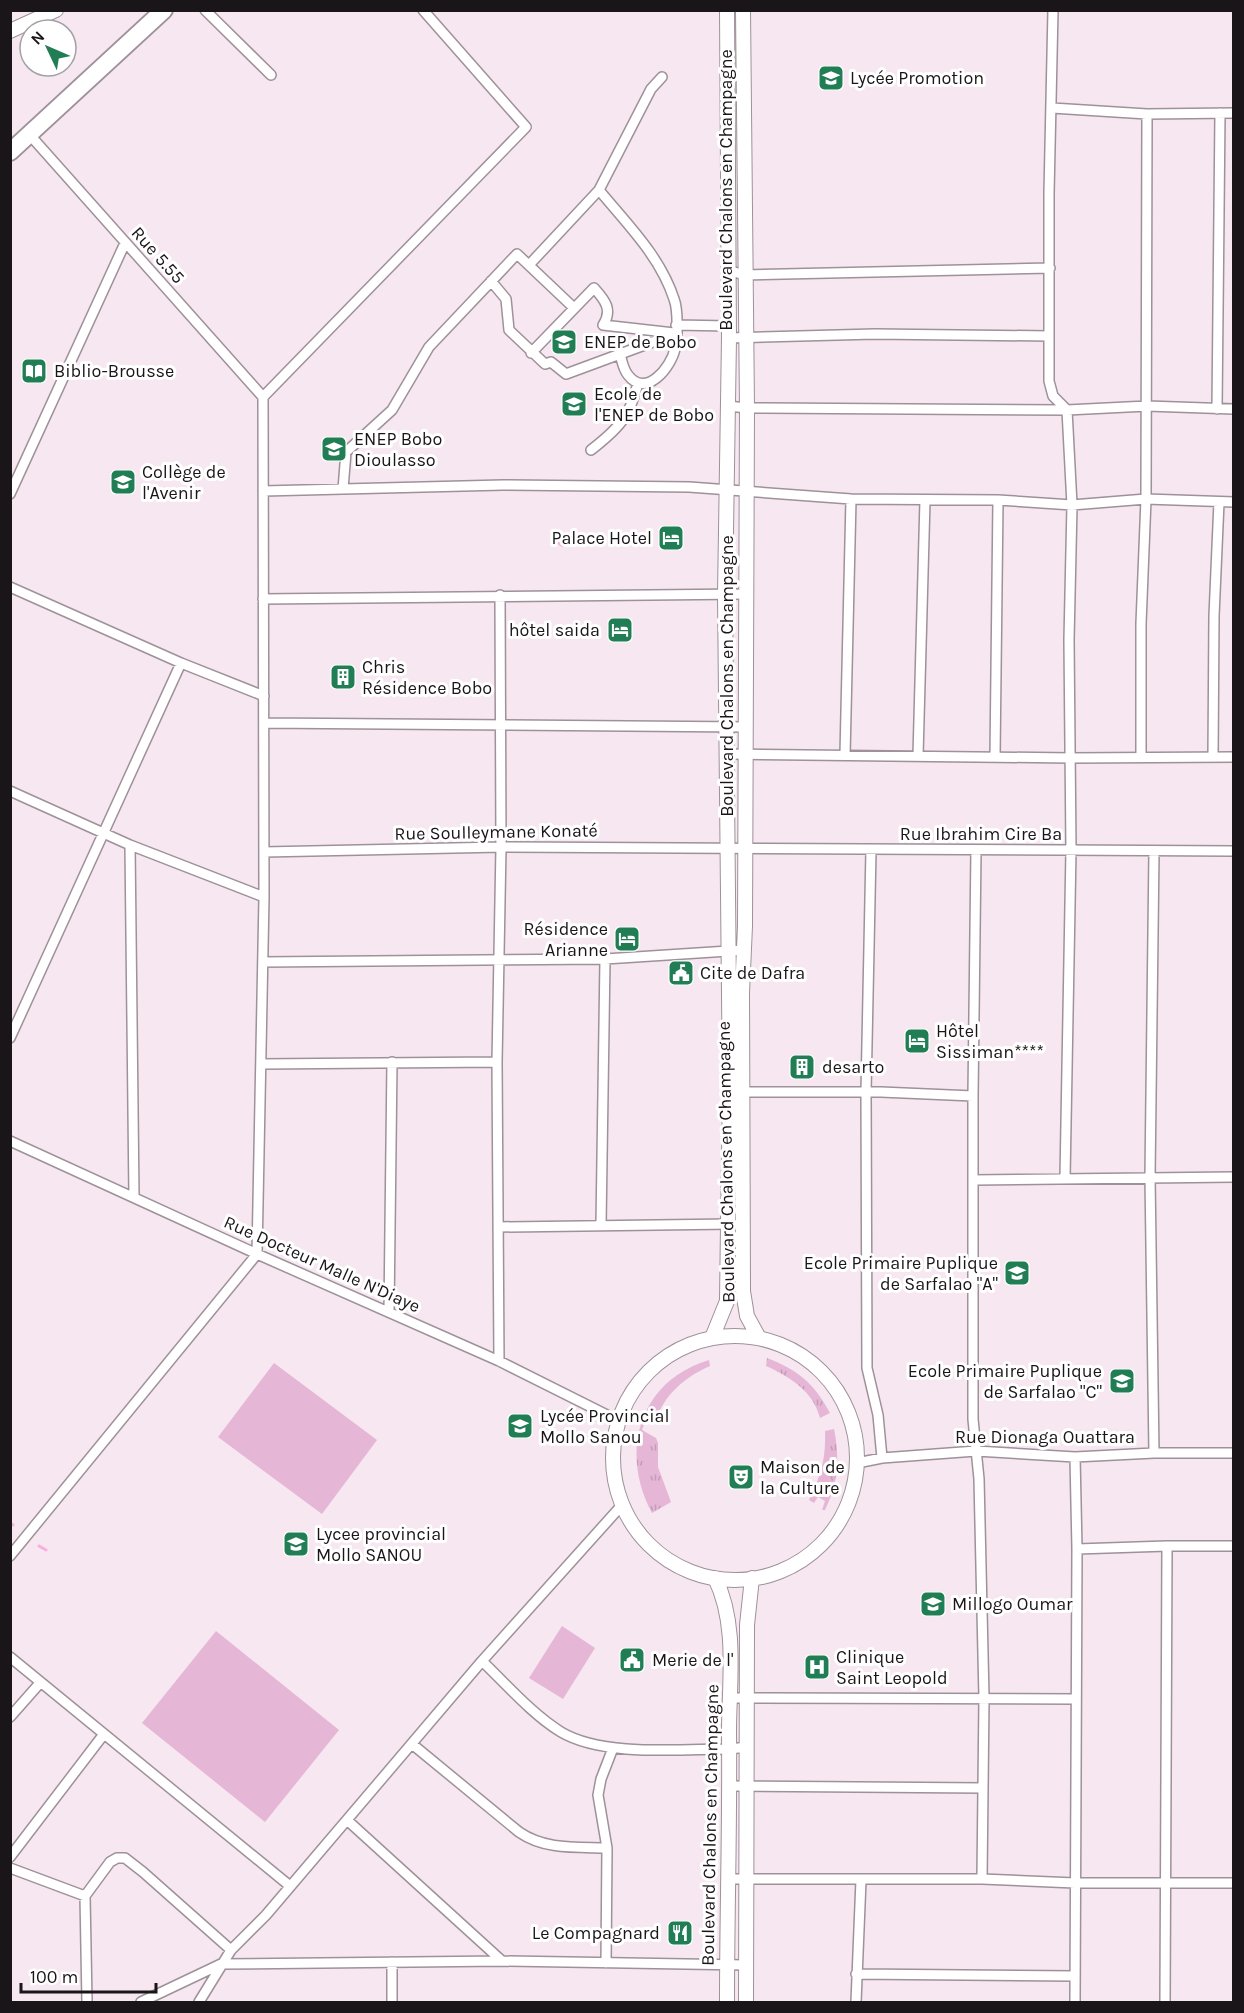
<svg xmlns="http://www.w3.org/2000/svg" width="1244" height="2013" viewBox="0 0 1244 2013" font-family="Karla,sans-serif">
  <defs>
    <pattern id="grass-tufts" width="24" height="20" patternUnits="userSpaceOnUse" patternTransform="scale(1.5)"><rect width="24" height="20" fill="#e6b6d6"/><path d="M3 7l-1-3M5 7V3M7 7l1-3M15 17l-1-3M17 17v-4M19 17l1-3" fill="none" stroke="#c59cb7"/></pattern>
  </defs>
  <rect width="100%" height="100%" fill="#f6e7f0"/>
  <path fill="url(#grass-tufts)" d="M767,1358C798,1370 814,1383 830,1413L820,1418C813,1391 790,1377 766,1366Z
    M709,1360L710,1366C683,1378 664,1395 654,1424L645,1422L642,1430L656,1438L658,1443V1467L671,1502L652,1513C619,1452 639,1381 709,1360Z
    M834,1429C840,1458 838,1484 825,1510H822L825,1501L818,1497L814,1503L809,1500C821,1475 826,1459 825,1431Z"/>
  <path fill="#e6b6d6" d="M274,1363L377,1440L322,1514L218,1437Z
    M562,1626L595,1648L563,1699L529,1678Z
    M216,1631L339,1730L265,1822L142,1723Z"/>
  <path fill="#f8afe1" d="M564,534L573,538L575,541L573,544L562,547L551,540L553,537Z"/>
  <g fill="none" stroke-linecap="round" stroke-linejoin="round">
    <path stroke="#f8afe1" stroke-width="3" d="M10,1523L13,1525
      M39,1546L46,1550"/>
    <g stroke="#9e9199" stroke-width="12">
      <path id="street" d="M205,10L271,75
        M1053,10L1049,193V381L1053,396L1067,410L1072,505L1069,640L1071,850L1065,1178
        M1052,108L1147,114L1234,113
        M29,134L263,397
        M599,190C627,224 660,256 674,299C678,309 678,338 675,349C671,367 646,399 628,375C623,369 622,361 620,354
        M529,265L599,190L651,89L662,77
        M728,270L744,275L1050,268
        M491,281L506,299L509,330L545,364L551,362L566,374L677,333
        M676,325L729,326
        M729,338L875,334L1049,336
        M531,353L594,288C605,300 613,310 603,325L674,333
        M728,406L747,408L1067,410L1147,406L1234,409
        M1217,409L1220,113
        M591,450C618,429 630,417 638,383
        M343,489L346,452L392,410L429,347L517,254L574,308
        M263,491L503,485L689,487L851,499L998,500L1072,505L1146,499L1234,502
        M10,494L125,243
        M10,587L181,663L264,696
        M263,599L745,594
        M264,723L746,727
        M727,754L1071,758L1234,757
        M845,755L851,499
        M918,756L925,500
        M995,757L998,500
        M1141,757V624L1146,499L1147,114
        M1213,757L1214,616L1219,502
        M10,791L130,845L264,897
        M130,845L134,1197
        M871,850L866,1092L867,1368L878,1415L882,1458
        M976,850L973,1096V1419L979,1479L984,1698L982,1879
        M264,852L501,847L1234,851
        M263,962L605,959L744,950
        M10,1038L181,663
        M261,1064L497,1062
        M738,1092H881L973,1096
        M10,1141L257,1254L499,1361L619,1421
        M973,1180L1234,1177
        M601,1225L605,959
        M499,1227L731,1224
        M389,1312L392,1062
        M499,1361L497,1062L501,847L500,595
        M1154,1453L1150,1177L1154,851
        M857,1463L882,1458L976,1451L1075,1457L1154,1453H1234
        M1077,1549L1167,1546H1234
        M10,1556L257,1254L264,897L263,397L526,127L423,10
        M10,1657L290,1886
        M482,1661C507,1685 532,1714 561,1732C603,1757 681,1749 729,1749L748,1747
        M729,1698L1076,1699
        M10,1717L40,1683
        M412,1744L519,1832C545,1850 576,1847 607,1848
        M730,1786L983,1788
        M347,1820L502,1961
        M10,1857L104,1734
        M10,1868L85,1896
        M729,1879H982L1075,1883H1234
        M606,1963L607,1848L598,1795L601,1779L613,1748
        M856,1974L1075,1976
        M87,2002L85,1896L110,1862L117,1858H125L143,1872L231,1950
        M141,2002L221,1964L502,1961L745,1965
        M199,2002L231,1950L266,1915L482,1661L622,1505
        M392,2002V1962
        M856,2002L861,1880
        M1075,2002L1077,1549L1075,1457
        M1165,2002L1167,1546"/>
    </g>
    <g stroke="#9e9199" stroke-width="16">
      <path id="secondary" d="M743,10L747,408L745,926L742,993L743,1291L747,1316L759,1338
        M10,31L56,10
        M613 1458a122 122 0 1 1 244 0a122 122 0 1 1-244 0Z
        M712,1338L727,1301L728,1224L730,1092L725,595L729,338L727,10
        M715,1578C738,1624 729,1682 729,1732C730,1822 727,1912 727,2002
        M746,2002L747,1625L752,1578"/>
    </g>
    <g stroke="#9e9199" stroke-width="20">
      <path id="highway" d="M10,152L164,10"/>
    </g>
    <use href="#street" stroke="#fff" stroke-width="9"/>
    <use href="#secondary" stroke="#fff" stroke-width="14"/>
    <use href="#highway" stroke="#fff" stroke-width="16"/>
  </g>
  <defs>
    <g id="university-square" transform="scale(1.35)"><rect x="-9" y="-9" width="18" height="18" rx="4" fill="#217d54" stroke="#fff"/><path d="M0-5L7-2L0 1L-7-2ZM-4 1L0 2.5L4 1V4Q0 6-4 4Z" fill="#fff"/></g>
    <g id="library-square" transform="scale(1.35)"><rect x="-9" y="-9" width="18" height="18" rx="4" fill="#217d54" stroke="#fff"/><path d="M-6-4Q-3-5.5-.7-3.5V5Q-3 3-6 4ZM6-4Q3-5.5 .7-3.5V5Q3 3 6 4Z" fill="#fff"/></g>
    <g id="school-square" transform="scale(1.35)"><rect x="-9" y="-9" width="18" height="18" rx="4" fill="#217d54" stroke="#fff"/><path d="M0-5L7-2L0 1L-7-2ZM-4 1L0 2.5L4 1V4Q0 6-4 4Z" fill="#fff"/></g>
    <g id="hotel-square" transform="scale(1.35)"><rect x="-9" y="-9" width="18" height="18" rx="4" fill="#217d54" stroke="#fff"/><path d="M-6-4.5h1.5V1H6V5H4.5V3h-9V5H-6ZM-4 0a1.8 1.8 0 1 1 3.6 0ZM.5 0V-2.5h3Q6-2.5 6 0Z" fill="#fff"/></g>
    <g id="building-square" transform="scale(1.35)"><rect x="-9" y="-9" width="18" height="18" rx="4" fill="#217d54" stroke="#fff"/><path d="M-4-6H4V6H1V3H-1V6H-4ZM-2.5-4.3h1.7v1.8h-1.7ZM.8-4.3h1.7v1.8H.8ZM-2.5-1h1.7V.8h-1.7ZM.8-1h1.7V.8H.8Z" fill="#fff"/></g>
    <g id="civic-square" transform="scale(1.35)"><rect x="-9" y="-9" width="18" height="18" rx="4" fill="#217d54" stroke="#fff"/><path d="M-.6-6.5H3V-4.5H.6V-3L4-1V1h2V6H-6V1h2V-1L-.6-3ZM-1.2 2.5V6h2.4V2.5Z" fill="#fff"/></g>
    <g id="theatre-square" transform="scale(1.35)"><rect x="-9" y="-9" width="18" height="18" rx="4" fill="#217d54" stroke="#fff"/><path d="M-5-5.5Q0-4 5-5.5V0Q5 5 0 6Q-5 5-5 0ZM-3.3-2.5H-1v1.5H-3.3ZM1-2.5H3.3v1.5H1ZM-2.8 1Q0 5.5 2.8 1Z" fill="#fff"/></g>
    <g id="hospital-square" transform="scale(1.35)"><rect x="-9" y="-9" width="18" height="18" rx="4" fill="#217d54" stroke="#fff"/><path d="M-5-5h3v3.5h4V-5h3V5h-3V1.5h-4V5h-3Z" fill="#fff"/></g>
    <g id="restaurant-square" transform="scale(1.35)"><rect x="-9" y="-9" width="18" height="18" rx="4" fill="#217d54" stroke="#fff"/><path d="M-5-6h1v4h1v-4h1v4h1v-4h1v5L-1.5 .5V6h-2V.5L-5-1ZM5-6V6H3V1.5H1.5Q1.5-4 5-6Z" fill="#fff"/></g>
  </defs>
  <g fill-rule="evenodd">
    <use href="#university-square" x="831" y="78"/>
    <use href="#university-square" x="564" y="342"/>
    <use href="#library-square" x="34" y="371"/>
    <use href="#school-square" x="574" y="404"/>
    <use href="#school-square" x="334" y="449"/>
    <use href="#university-square" x="123" y="482"/>
    <use href="#hotel-square" x="671" y="538"/>
    <use href="#hotel-square" x="620" y="630"/>
    <use href="#building-square" x="343" y="677"/>
    <use href="#hotel-square" x="627" y="939"/>
    <use href="#civic-square" x="681" y="973"/>
    <use href="#hotel-square" x="917" y="1041"/>
    <use href="#building-square" x="802" y="1067"/>
    <use href="#school-square" x="1017" y="1273"/>
    <use href="#school-square" x="1122" y="1381"/>
    <use href="#school-square" x="520" y="1426"/>
    <use href="#theatre-square" x="741" y="1477"/>
    <use href="#school-square" x="296" y="1544"/>
    <use href="#school-square" x="933" y="1604"/>
    <use href="#civic-square" x="632" y="1660"/>
    <use href="#hospital-square" x="817" y="1667"/>
    <use href="#restaurant-square" x="680" y="1933"/>
  </g>
  <g text-anchor="middle" stroke-width="6" stroke-linejoin="round" paint-order="stroke">
    <g font-size="18" fill="#1a1518" stroke="#fff" text-anchor="start">
      <text x="850" y="84">Lycée Promotion</text>
      <text x="584" y="348">ENEP de Bobo</text>
      <text x="54" y="377">Biblio-Brousse</text>
      <text x="594" y="400">Ecole de<tspan x="594" dy="21">l'ENEP de Bobo</tspan></text>
      <text x="354" y="445">ENEP Bobo<tspan x="354" dy="21">Dioulasso</tspan></text>
      <text x="142" y="478">Collège de<tspan x="142" dy="21">l'Avenir</tspan></text>
      <text x="652" y="544" text-anchor="end">Palace Hotel</text>
      <text x="600" y="636" text-anchor="end">hôtel saida</text>
      <text x="362" y="673">Chris<tspan x="362" dy="21">Résidence Bobo</tspan></text>
      <text x="608" y="935" text-anchor="end">Résidence<tspan x="608" dy="21">Arianne</tspan></text>
      <text x="700" y="979">Cite de Dafra</text>
      <text x="936" y="1037">Hôtel<tspan x="936" dy="21">Sissiman****</tspan></text>
      <text x="822" y="1073">desarto</text>
      <text x="998" y="1269" text-anchor="end">Ecole Primaire Puplique<tspan x="998" dy="21">de Sarfalao "A"</tspan></text>
      <text x="1102" y="1377" text-anchor="end">Ecole Primaire Puplique<tspan x="1102" dy="21">de Sarfalao "C"</tspan></text>
      <text x="540" y="1422">Lycée Provincial<tspan x="540" dy="21">Mollo Sanou</tspan></text>
      <text x="760" y="1473">Maison de<tspan x="760" dy="21">la Culture</tspan></text>
      <text x="316" y="1540">Lycee provincial<tspan x="316" dy="21">Mollo SANOU</tspan></text>
      <text x="952" y="1610">Millogo Oumar</text>
      <text x="836" y="1663">Clinique<tspan x="836" dy="21">Saint Leopold</tspan></text>
      <text x="652" y="1666">Merie de l'</text>
      <text x="660" y="1939" text-anchor="end">Le Compagnard</text>
    </g>
    <g font-size="18" fill="#1a1518" stroke="#fff">
      <text transform="translate(726 190) rotate(-90)" y="6">Boulevard Chalons en Champagne</text>
      <text transform="translate(158 255) rotate(48)" y="6">Rue 5.55</text>
      <text transform="translate(727 676) rotate(-90)" y="6">Boulevard Chalons en Champagne</text>
      <text transform="translate(496 832) rotate(-1)" y="6">Rue Soulleymane Konaté</text>
      <text x="981" y="840">Rue Ibrahim Cire Ba</text>
      <text transform="translate(726 1162) rotate(-91)" y="6">Boulevard Chalons en Champagne</text>
      <text transform="translate(322 1264) rotate(24)" y="6">Rue Docteur Malle N'Diaye</text>
      <text x="1045" y="1443">Rue Dionaga Ouattara</text>
      <text transform="translate(710 1825) rotate(-89)" y="6">Boulevard Chalons en Champagne</text>
    </g>
  </g>
  <rect width="1244" height="2013" fill="none" stroke="#1a1518" stroke-width="24"/>
  <g transform="translate(48 48) rotate(314)"><circle r="28" fill="#ffffff" stroke="#a3a1a3" stroke-width="1.5"/>
  <path d="M0-4.5L10 22L0 15L-10 22Z" fill="#217d54"/>
  <text y="-9" font-size="16" font-weight="bold" text-anchor="middle" fill="#1a1518">N</text>
  </g>
  <path d="M21 1983v9h135v-9" fill="none" stroke="#1a1518" stroke-width="3"/>
  <text x="30" y="1983" font-size="18" fill="#1a1518" stroke="#ffffff" stroke-width="4.5" paint-order="stroke">100 m</text>
</svg>
